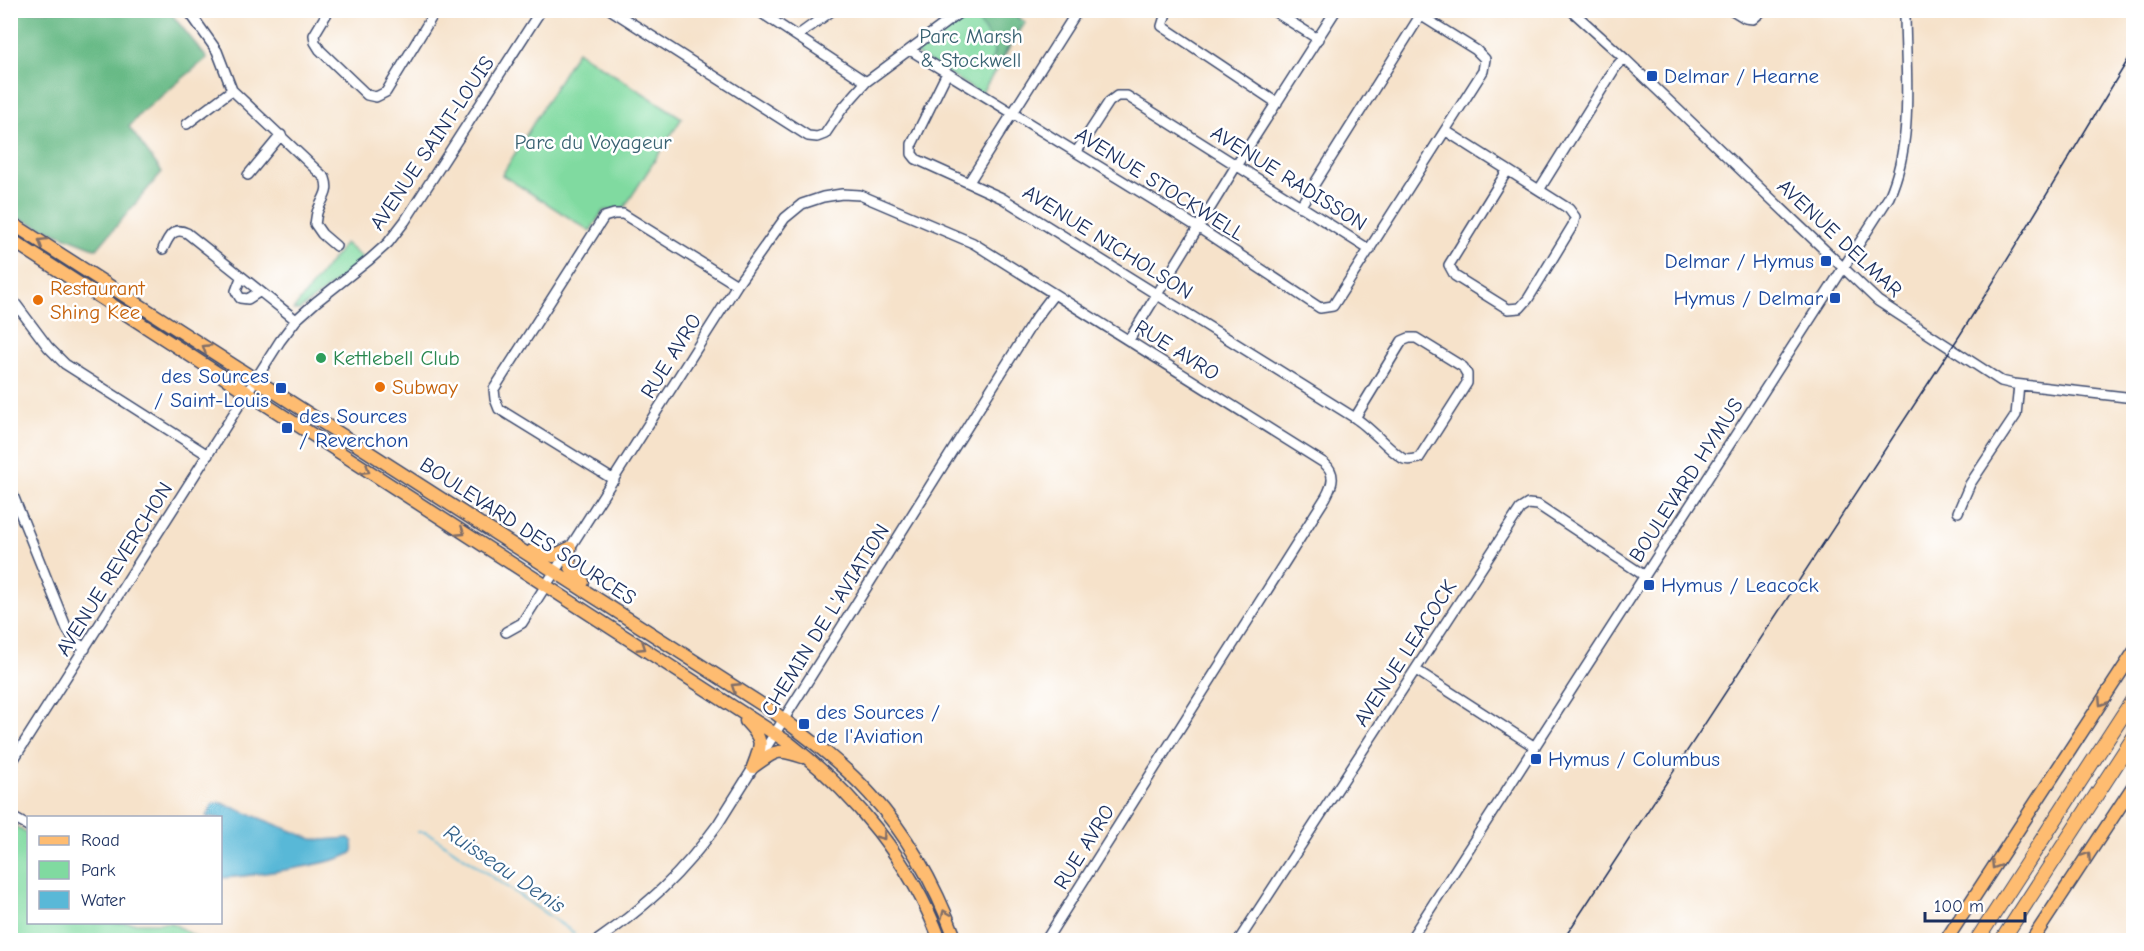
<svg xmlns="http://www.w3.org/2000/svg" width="2144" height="951" viewBox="0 0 2144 951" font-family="'Comic Neue',sans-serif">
  <rect width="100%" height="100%" fill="#fff"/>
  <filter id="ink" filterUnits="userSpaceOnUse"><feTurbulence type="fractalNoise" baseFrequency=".0167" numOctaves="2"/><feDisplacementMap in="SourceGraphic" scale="12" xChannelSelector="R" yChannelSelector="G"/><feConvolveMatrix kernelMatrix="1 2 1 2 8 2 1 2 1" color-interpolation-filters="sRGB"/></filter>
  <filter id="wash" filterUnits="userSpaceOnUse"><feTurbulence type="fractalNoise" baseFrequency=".008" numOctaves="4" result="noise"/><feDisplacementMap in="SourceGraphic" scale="24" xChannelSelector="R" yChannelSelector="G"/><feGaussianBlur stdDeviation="1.35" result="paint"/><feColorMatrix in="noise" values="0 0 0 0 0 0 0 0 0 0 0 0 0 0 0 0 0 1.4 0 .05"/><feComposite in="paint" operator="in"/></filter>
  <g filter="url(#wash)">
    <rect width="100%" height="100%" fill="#f6e2ca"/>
    <path fill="#80daa0" stroke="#4e847f" stroke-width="1.5" d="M964,11H1014L1025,23L981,94L910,50Z
      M577,51L682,118L624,208L603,211L590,231L502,175Z
      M345,243L365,260L299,310H293Z
      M13,825L28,834V922L172,923L201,940H11L10,829Z"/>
    <path fill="#68ba86" stroke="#427472" stroke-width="1.5" d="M10,11H169L207,58L140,114L129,127L162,172L97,249L18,218L11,213Z
      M974,11H1011L1019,19L1021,25L995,70H990L988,66C990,62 994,57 994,52C995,41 977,23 974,11Z"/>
    <path fill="#59b8d7" stroke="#3a749a" stroke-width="1.5" d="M219,802L312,839L323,840L349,838L353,842C353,845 354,849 353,851C345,864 239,877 221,878L220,818L206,817L213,804Z"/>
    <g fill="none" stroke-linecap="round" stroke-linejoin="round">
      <path stroke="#59b8d7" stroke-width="2" d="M10,734L14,736
        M418,832H424L433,836L574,933"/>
    </g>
  </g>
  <g filter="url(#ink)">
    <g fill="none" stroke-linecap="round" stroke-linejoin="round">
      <g stroke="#3c4a6e" stroke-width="12">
        <path id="minor" d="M188,10L217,51L232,90L325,178C330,192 323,197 318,210C316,214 316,220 315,224L322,234L336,246
          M329,10L314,35L315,42L320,50L367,95L376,97L386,92L436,10
          M611,10L808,136L817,137L825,134L842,109L866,82L963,10
          M757,10L866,82
          M1167,10L1162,26L1277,103
          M1272,10L1318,39
          M1571,10L1624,58L1878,301L2001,381L2014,384L2134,398
          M1732,10L1745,18L1753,19L1763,10
          M797,36L833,10
          M910,50L1199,228L1320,308L1333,306L1483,71L1485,59L1476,50L1412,10
          M947,73L912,144V154L916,159L1002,198L1355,418C1369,426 1394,455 1404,459C1409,461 1414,459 1419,458L1467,383V374L1463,367L1416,338H1409L1402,341L1355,418
          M187,124L232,90
          M1446,131L1569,209L1575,217L1573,225L1528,299L1520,308L1508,309L1455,276L1449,265L1507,171
          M1077,151L1109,102L1117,96H1127L1370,250
          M248,175L281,135
          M969,182L1078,10
          M1539,190L1615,68L1624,58
          M1300,207L1420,16
          M163,249C168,238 173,226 187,233L296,320
          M241,278L236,291L240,298L248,299L259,292
          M15,303L48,347L65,364L208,455
          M1129,340L1236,166L1336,10
          M614,480L499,409L495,399L494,389L604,217L614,214H623L737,285
          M10,488L67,629L74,640L85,649
          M1958,512L1970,484L2016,415L2019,385
          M506,632L522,623L737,285L785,218L802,204L823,197L842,194L860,195L973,243L1324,463C1336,473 1333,484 1326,497L1046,940
          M1416,670L1535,747
          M10,765L280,341L296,320L316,302L369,260L388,243L405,221L541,10
          M10,816L28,826
          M598,940C649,904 681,875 718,824L1035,319L1054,294
          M1239,940L1520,509L1528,504L1538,505L1645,576
          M1410,940L1889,197C1915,139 1905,72 1905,10"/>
      </g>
      <g stroke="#3c4a6e" stroke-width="15">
        <path id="major" d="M10,222L775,713C808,738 842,763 870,794C909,836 936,887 956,940
          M10,239L789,743C855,794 911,862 940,940
          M570,548C568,567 570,569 583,582
          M532,551L553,556L570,548
          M746,721C764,740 762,744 753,767
          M754,766C777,750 776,748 803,757
          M1946,940L2134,652
          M2032,940L2134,785"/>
      </g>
      <g stroke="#3c4a6e" stroke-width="16">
        <path id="highway" d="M1977,940L2134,698
          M2002,940L2134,737"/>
      </g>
      <use href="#minor" stroke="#fff" stroke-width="9"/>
      <use href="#major" stroke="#febc71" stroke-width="12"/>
      <use href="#highway" stroke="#febc71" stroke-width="14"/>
      <path stroke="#1b2f5e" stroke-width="1.5" d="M1563,940L1960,335L2004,265L2134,50"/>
    </g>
    <defs><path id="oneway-chevron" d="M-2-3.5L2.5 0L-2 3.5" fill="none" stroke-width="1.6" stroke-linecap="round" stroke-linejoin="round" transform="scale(1.5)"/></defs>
    <g stroke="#816e67">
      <use href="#oneway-chevron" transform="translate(42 242) rotate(-148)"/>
      <use href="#oneway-chevron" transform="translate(206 348) rotate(-147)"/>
      <use href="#oneway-chevron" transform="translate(366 470) rotate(33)"/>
      <use href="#oneway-chevron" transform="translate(461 532) rotate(33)"/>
      <use href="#oneway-chevron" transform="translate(642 647) rotate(33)"/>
      <use href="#oneway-chevron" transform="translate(735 687) rotate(-147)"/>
      <use href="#oneway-chevron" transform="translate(2102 702) rotate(123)"/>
      <use href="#oneway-chevron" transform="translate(882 836) rotate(53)"/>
      <use href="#oneway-chevron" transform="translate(2087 856) rotate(-57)"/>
      <use href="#oneway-chevron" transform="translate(1995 865) rotate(123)"/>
      <use href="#oneway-chevron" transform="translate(945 914) rotate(-113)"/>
    </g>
  </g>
  <g fill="#1a4fb4" stroke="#fff" stroke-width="2">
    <rect x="1646" y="70" width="12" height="12" rx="3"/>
    <rect x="1820" y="255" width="12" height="12" rx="3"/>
    <rect x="1829" y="292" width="12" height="12" rx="3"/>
    <rect x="275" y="382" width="12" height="12" rx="3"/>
    <rect x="281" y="422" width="12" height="12" rx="3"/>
    <rect x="1643" y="579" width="12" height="12" rx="3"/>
    <rect x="798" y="718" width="12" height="12" rx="3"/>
    <rect x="1530" y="753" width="12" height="12" rx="3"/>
  </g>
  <g fill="#e8710a" stroke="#fff" stroke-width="2">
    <circle cx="38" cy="300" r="6"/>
    <circle cx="380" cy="387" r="6"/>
  </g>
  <circle fill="#2e9e5b" stroke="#fff" stroke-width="2" cx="321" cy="358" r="6"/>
  <g text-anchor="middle" stroke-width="5" stroke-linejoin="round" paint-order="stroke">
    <g font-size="21" fill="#396272" stroke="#fff">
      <text x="971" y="43">Parc Marsh<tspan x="971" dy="24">&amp; Stockwell</tspan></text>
      <text x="593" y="149">Parc du Voyageur</text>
    </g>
    <g font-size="21" fill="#164399" stroke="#fff" text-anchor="start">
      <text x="1664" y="83">Delmar / Hearne</text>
      <text x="1814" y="268" text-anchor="end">Delmar / Hymus</text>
      <text x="1823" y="305" text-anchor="end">Hymus / Delmar</text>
      <text x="269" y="383" text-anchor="end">des Sources<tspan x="269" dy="24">/ Saint-Louis</tspan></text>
      <text x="299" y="423">des Sources<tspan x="299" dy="24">/ Reverchon</tspan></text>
      <text x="1661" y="592">Hymus / Leacock</text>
      <text x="816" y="719">des Sources /<tspan x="816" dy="24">de l'Aviation</tspan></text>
      <text x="1548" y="766">Hymus / Columbus</text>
    </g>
    <g font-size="21" fill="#1b2f5e" stroke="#fff">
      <text transform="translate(432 143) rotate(-56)" y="7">AVENUE SAINT-LOUIS</text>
      <text transform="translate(1289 178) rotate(32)" y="7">AVENUE RADISSON</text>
      <text transform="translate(1160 184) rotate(32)" y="7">AVENUE STOCKWELL</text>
      <text transform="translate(1840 238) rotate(43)" y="7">AVENUE DELMAR</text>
      <text transform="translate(1108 242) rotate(32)" y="7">AVENUE NICHOLSON</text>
      <text transform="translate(1177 350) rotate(32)" y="7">RUE AVRO</text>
      <text transform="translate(671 356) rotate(-58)" y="7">RUE AVRO</text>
      <text transform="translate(1686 480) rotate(-57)" y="7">BOULEVARD HYMUS</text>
      <text transform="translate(528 531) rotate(33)" y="7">BOULEVARD DES SOURCES</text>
      <text transform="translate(114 569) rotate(-58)" y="7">AVENUE REVERCHON</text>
      <text transform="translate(825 620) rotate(-58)" y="7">CHEMIN DE L'AVIATION</text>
      <text transform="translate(1405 653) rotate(-57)" y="7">AVENUE LEACOCK</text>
      <text transform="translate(1084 847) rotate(-58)" y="7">RUE AVRO</text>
    </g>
    <g font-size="21" fill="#c56008" stroke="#fff" text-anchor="start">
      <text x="50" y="295">Restaurant<tspan x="50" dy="24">Shing Kee</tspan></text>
      <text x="392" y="394">Subway</text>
    </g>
    <g font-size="21" fill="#27864d" stroke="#fff" text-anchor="start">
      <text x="333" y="365">Kettlebell Club</text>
    </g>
    <g font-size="22" font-style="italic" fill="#315f88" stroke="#fff">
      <text transform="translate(505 868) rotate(34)" y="8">Ruisseau Denis</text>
    </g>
  </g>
  <rect width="2144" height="951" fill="none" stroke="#fff" stroke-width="36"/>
  <rect x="27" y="816" width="195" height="108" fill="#ffffff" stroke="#a4acbf" stroke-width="1.5"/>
  <rect x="39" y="836" width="30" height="9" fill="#febc71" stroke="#a4acbf" stroke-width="1.5"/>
  <text x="81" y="846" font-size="18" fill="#1b2f5e">Road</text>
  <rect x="39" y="861" width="30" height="18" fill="#80daa0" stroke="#a4acbf" stroke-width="1.5"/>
  <text x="81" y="876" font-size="18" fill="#1b2f5e">Park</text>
  <rect x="39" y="891" width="30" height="18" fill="#59b8d7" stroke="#a4acbf" stroke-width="1.5"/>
  <text x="81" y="906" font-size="18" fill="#1b2f5e">Water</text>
  <path d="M1925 912v9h100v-9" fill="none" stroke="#1b2f5e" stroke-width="3"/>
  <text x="1934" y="912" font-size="18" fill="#1b2f5e" stroke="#ffffff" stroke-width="4.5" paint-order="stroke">100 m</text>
</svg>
